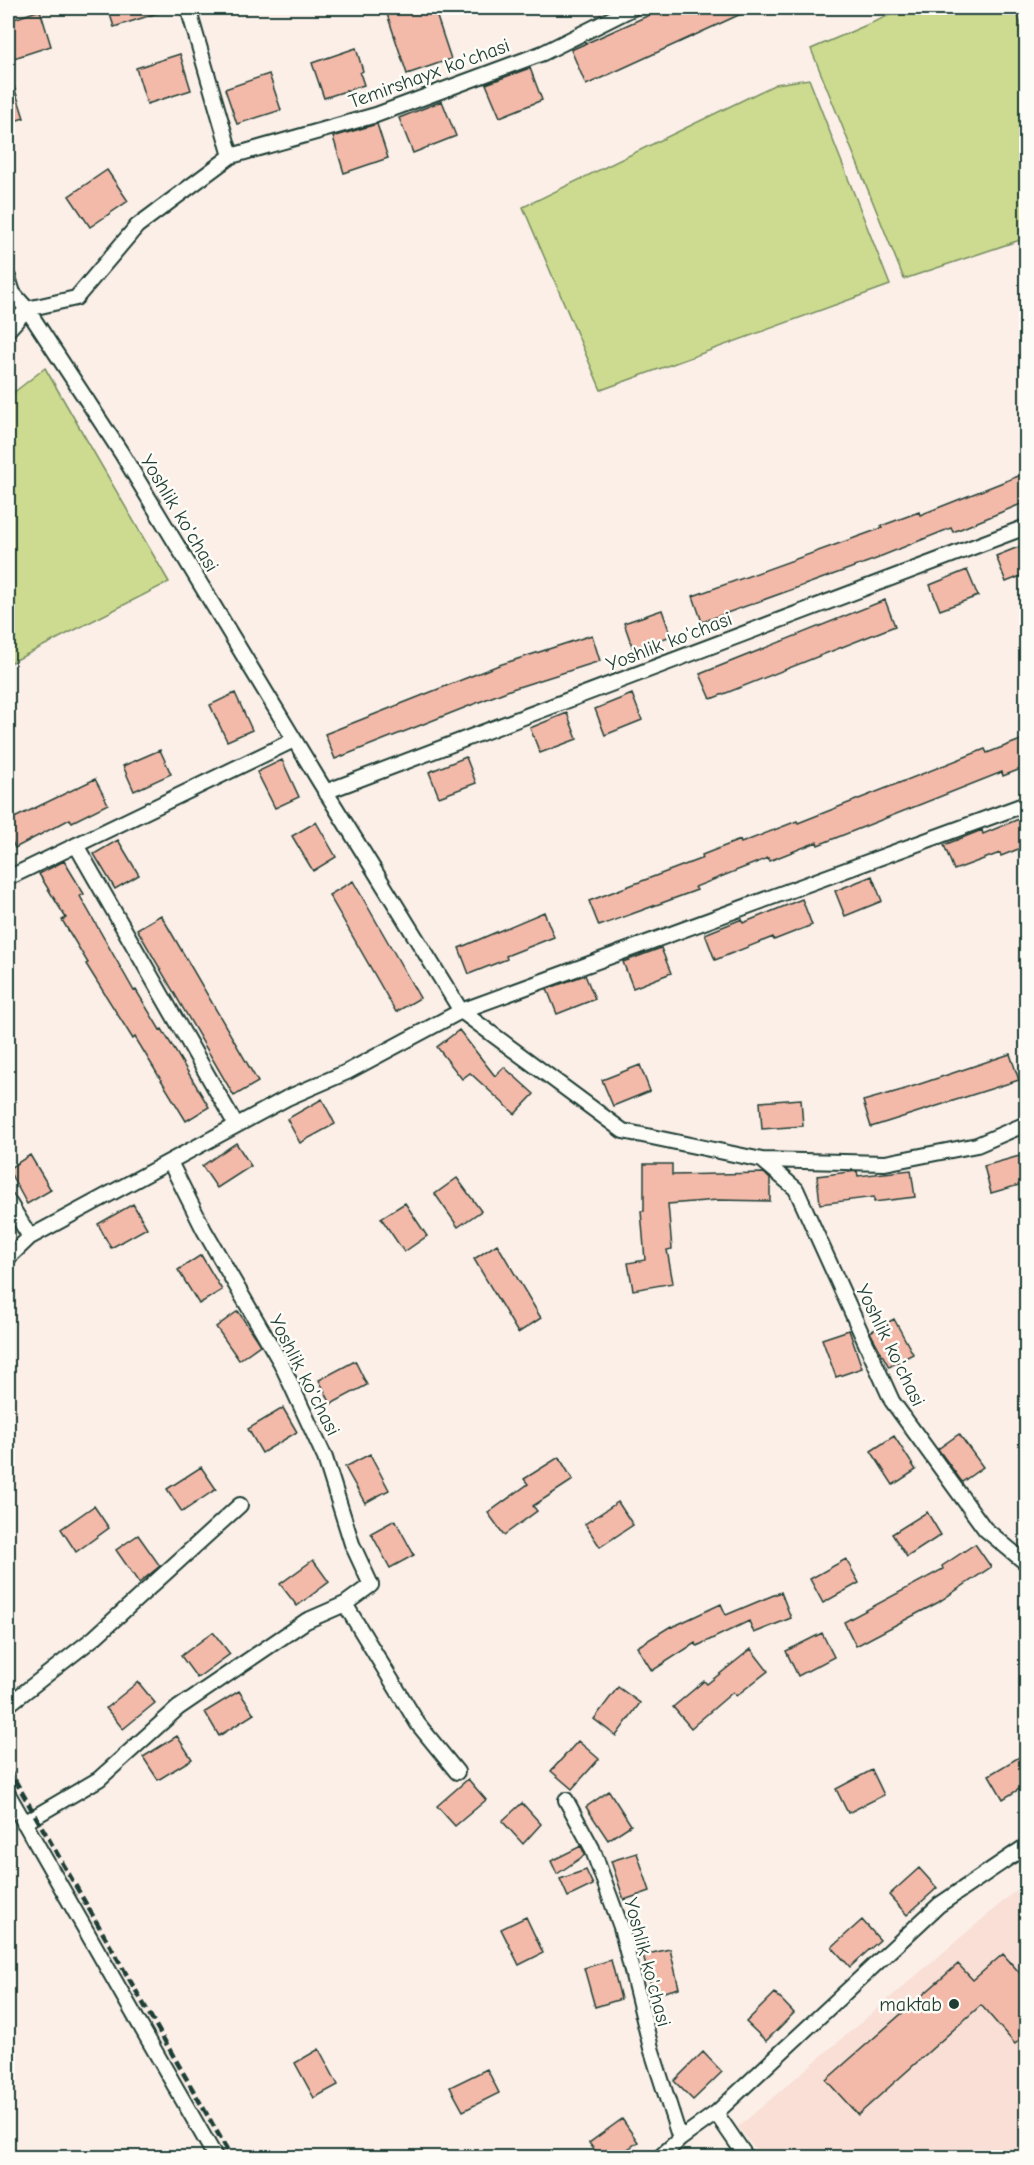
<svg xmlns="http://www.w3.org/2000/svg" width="1034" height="2165" viewBox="0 0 1034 2165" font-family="'Comic Neue',sans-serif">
  <rect width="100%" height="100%" fill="#fbefe8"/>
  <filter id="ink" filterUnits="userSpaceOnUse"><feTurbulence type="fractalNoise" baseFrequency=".0167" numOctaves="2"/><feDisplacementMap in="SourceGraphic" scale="12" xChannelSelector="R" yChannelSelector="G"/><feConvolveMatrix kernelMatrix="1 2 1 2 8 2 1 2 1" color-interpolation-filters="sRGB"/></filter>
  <g filter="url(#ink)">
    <path fill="#f9dfd5" d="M1026,1882V2157H942L938,2150L924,2158L761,2157L738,2127Z"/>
    <path fill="#ccdb8f" stroke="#768c62" stroke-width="1.5" d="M906,8H1015L1026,39V238L904,279L811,49Z
      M809,79L890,285L601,390L523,207L776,84Z
      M45,368L169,582L8,664V397Z"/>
    <path fill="#f3baaa" stroke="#1f3d34" stroke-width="1.5" d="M108,8H166L167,10L114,27Z
      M385,8H434L451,59L407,74Z
      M665,8H754L586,85L571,50Z
      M40,10L51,46L8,60V21Z
      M356,48L363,71L360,73L364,85L324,98L312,63Z
      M180,54L191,90L147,104L136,68Z
      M530,68L542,100L500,117L486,84Z
      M8,74H10L24,118L8,123Z
      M269,74L281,110L237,124L225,89Z
      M442,101L456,136L413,153L399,118Z
      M377,124L388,158L344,173L333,137Z
      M107,170L128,201L90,227L69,196Z
      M1026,473V502L953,532L951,528L879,557V558L702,622L693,596L882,528L881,526L919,512L920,515Z
      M1026,544V574L1006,582L996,556Z
      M967,570L978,596L940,610L930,585Z
      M885,600L895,626L711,699L700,674Z
      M662,610L671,636L633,649L624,623Z
      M592,635L600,661L512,689L335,759L325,734L499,665Z
      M235,693L252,730L227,741L210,705Z
      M632,694L642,720L605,735L595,709Z
      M567,713L577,739L540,753L530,728Z
      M1026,738V767L1003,776L1002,772L818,845L817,842L769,861L768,858L695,887L697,890L599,926L589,901L703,858L702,855L740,840L741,843L797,821L798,823L985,749L987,753Z
      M160,750L171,774L134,791L123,766Z
      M466,757L476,783L439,797L429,772Z
      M282,760L299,797L275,808L257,772Z
      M95,779L108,804L72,822L70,819L15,848L8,834V821Z
      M1026,816V846L1001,856L1000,853L954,870L944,845L982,830L983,834Z
      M316,822L336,857L313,871L292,836Z
      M118,840L139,875L115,889L94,854Z
      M64,861L84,894L80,896L134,991L136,990L160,1030L162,1029L209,1107L186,1121L135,1037L133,1039L86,964L88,963L62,920L66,918L39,874Z
      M872,876L882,901L845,916L835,891Z
      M353,881L420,998L396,1012L329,895Z
      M802,899L812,925L774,940L773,937L715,960L705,934L742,919L743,923Z
      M544,912L554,937L506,956L507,959L469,974L459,948Z
      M161,915L258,1082L234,1096L137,929Z
      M661,948L671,973L633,988L623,962Z
      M585,975L595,999L557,1014L547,989Z
      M459,1030L495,1076L504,1067L534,1094L515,1114L470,1073L462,1079L437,1047Z
      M1010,1054L1019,1080L871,1127L863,1101L902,1090Z
      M640,1065L650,1091L613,1106L602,1080Z
      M322,1099L335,1124L300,1143L287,1119Z
      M801,1099L803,1126L762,1129L760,1102Z
      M236,1143L251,1166L217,1188L202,1166Z
      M30,1155L51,1190L27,1204L8,1169Z
      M1023,1155L1026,1170V1183L991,1193L984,1166Z
      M644,1164H672V1175L764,1173L770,1179V1201L718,1200L668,1204L672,1249L667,1250L673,1283L633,1290L628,1263L645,1260L641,1211H644Z
      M911,1170L915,1197L874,1202V1197L820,1204L817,1176L857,1171L858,1176Z
      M457,1178L481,1211L458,1227L435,1194Z
      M405,1203L427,1236L404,1252L381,1218Z
      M133,1204L147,1228L111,1248L98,1224Z
      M497,1244L541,1318L518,1333L474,1259Z
      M201,1255L222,1290L199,1304L178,1270Z
      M238,1311L260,1345L239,1360L216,1327Z
      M894,1319L913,1354L889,1367L870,1332Z
      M849,1330L862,1368L836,1377L822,1339Z
      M355,1361L367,1385L331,1404L319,1380Z
      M283,1408L297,1432L262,1453L248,1429Z
      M959,1434L983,1467L962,1482L938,1449Z
      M894,1436L916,1470L893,1485L871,1451Z
      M370,1454L389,1490L365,1503L345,1467Z
      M559,1457L573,1480L533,1506L537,1511L504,1535L488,1513L528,1484L524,1479Z
      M201,1467L216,1489L182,1512L167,1489Z
      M618,1502L633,1525L600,1547L585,1524Z
      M94,1506L109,1528L76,1552L61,1529Z
      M927,1512L941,1535L907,1557L892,1534Z
      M395,1520L414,1555L390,1568L371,1533Z
      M138,1535L160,1566L139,1583L116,1550Z
      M975,1544L991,1567L937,1603L856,1646L844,1622L943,1569L942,1566Z
      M846,1559L859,1583L823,1603L810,1579Z
      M313,1560L329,1582L297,1606L280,1584Z
      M781,1592L791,1618L754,1633L749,1621L697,1646L695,1643L652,1671L637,1647L671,1626L672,1627L721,1604L726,1615Z
      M213,1632L230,1654L197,1678L181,1656Z
      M822,1633L834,1657L798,1676L786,1651Z
      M751,1649L768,1671L736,1696L733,1692L691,1728L673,1707L704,1681L707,1684Z
      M138,1682L155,1703L123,1729L106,1708Z
      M618,1687L640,1703L616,1736L594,1719Z
      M239,1691L254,1714L219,1736L205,1712Z
      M177,1736L192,1759L158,1780L143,1757Z
      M578,1741L599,1759L572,1789L551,1771Z
      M1026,1753V1785L1003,1799L989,1775Z
      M872,1770L884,1795L848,1813L836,1789Z
      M468,1779L486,1800L455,1826L437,1806Z
      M609,1791L631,1825L608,1840L586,1807Z
      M522,1803L541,1824L523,1844L502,1821Z
      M581,1846L585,1855L557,1874L551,1861Z
      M637,1853L650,1891L624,1900L611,1861Z
      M919,1868L937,1888L907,1915L889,1895Z
      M586,1870L593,1885L568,1897L560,1879Z
      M526,1917L543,1953L519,1965L501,1929Z
      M862,1920L880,1940L850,1967L832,1947Z
      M670,1949L679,1988L653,1995L643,1955Z
      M1003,1954L1026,1980V2034L1015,2044L981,2005L858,2115L826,2080L958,1964L973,1980Z
      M611,1960L621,1999L595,2007L584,1968Z
      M775,1993L794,2013L766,2041L746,2022Z
      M319,2049L338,2085L314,2098L295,2063Z
      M703,2052L722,2072L693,2100L674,2081Z
      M487,2069L499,2093L463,2111L450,2087Z
      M622,2119L638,2142L616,2157H600L589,2143Z"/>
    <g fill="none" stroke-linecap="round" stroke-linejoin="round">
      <g stroke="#1f3d34" stroke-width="18">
        <path id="street" d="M188,8L231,156
          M8,277L13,293L27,309L76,298L137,226L231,156L376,115L543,53L633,8
          M8,330L27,309L122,454L318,779L461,1011L623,1131L762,1160L885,1163L977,1145L1026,1124
          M325,792L1026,527
          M76,845L236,1125
          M8,878L294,740
          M762,1160L796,1189L892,1401L985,1529L1026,1563
          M8,1201L30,1237
          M8,1258L30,1237L287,1098L347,1072L461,1011L1026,804
          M345,1604L418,1724L457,1772
          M8,1705L95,1637L240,1505
          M8,1794L216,2158
          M566,1800L592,1848L621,1927L651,2048L680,2139
          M24,1823L99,1779L178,1708L306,1621L345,1604L371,1585L352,1544L325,1458L281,1363L204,1230L170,1162
          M716,2113L747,2158
          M659,2158L680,2139L716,2113L939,1905L1026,1846"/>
      </g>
      <use href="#street" stroke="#fdfcf7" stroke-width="14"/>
      <path stroke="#1f3d34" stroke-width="4.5" stroke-dasharray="9 4.5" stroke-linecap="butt" d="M8,1768L232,2158"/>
    </g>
  </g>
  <circle fill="#1f3d34" stroke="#fdfcf7" stroke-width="2" cx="954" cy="2004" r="6"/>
  <g text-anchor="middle" stroke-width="5" stroke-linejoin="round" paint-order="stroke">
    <g font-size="20" fill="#1f3d34" stroke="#fdfcf7">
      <text transform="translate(429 73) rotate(-20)" y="7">Temirshayx ko'chasi</text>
      <text transform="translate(180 513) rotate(59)" y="7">Yoshlik ko'chasi</text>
      <text transform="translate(669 641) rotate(-21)" y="7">Yoshlik ko'chasi</text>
      <text transform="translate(891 1345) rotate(64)" y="7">Yoshlik ko'chasi</text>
      <text transform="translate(305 1375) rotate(63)" y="7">Yoshlik ko'chasi</text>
      <text transform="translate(648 1962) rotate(75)" y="7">Yoshlik ko'chasi</text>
    </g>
    <g font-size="20" fill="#1f3d34" stroke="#fdfcf7" text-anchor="end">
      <text x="942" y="2011">maktab</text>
    </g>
  </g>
  <rect width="1034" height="2165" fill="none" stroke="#fdfcf7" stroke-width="30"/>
  <rect x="15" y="15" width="1004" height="2135" fill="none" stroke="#1f3d34" stroke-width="2" filter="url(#ink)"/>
</svg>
